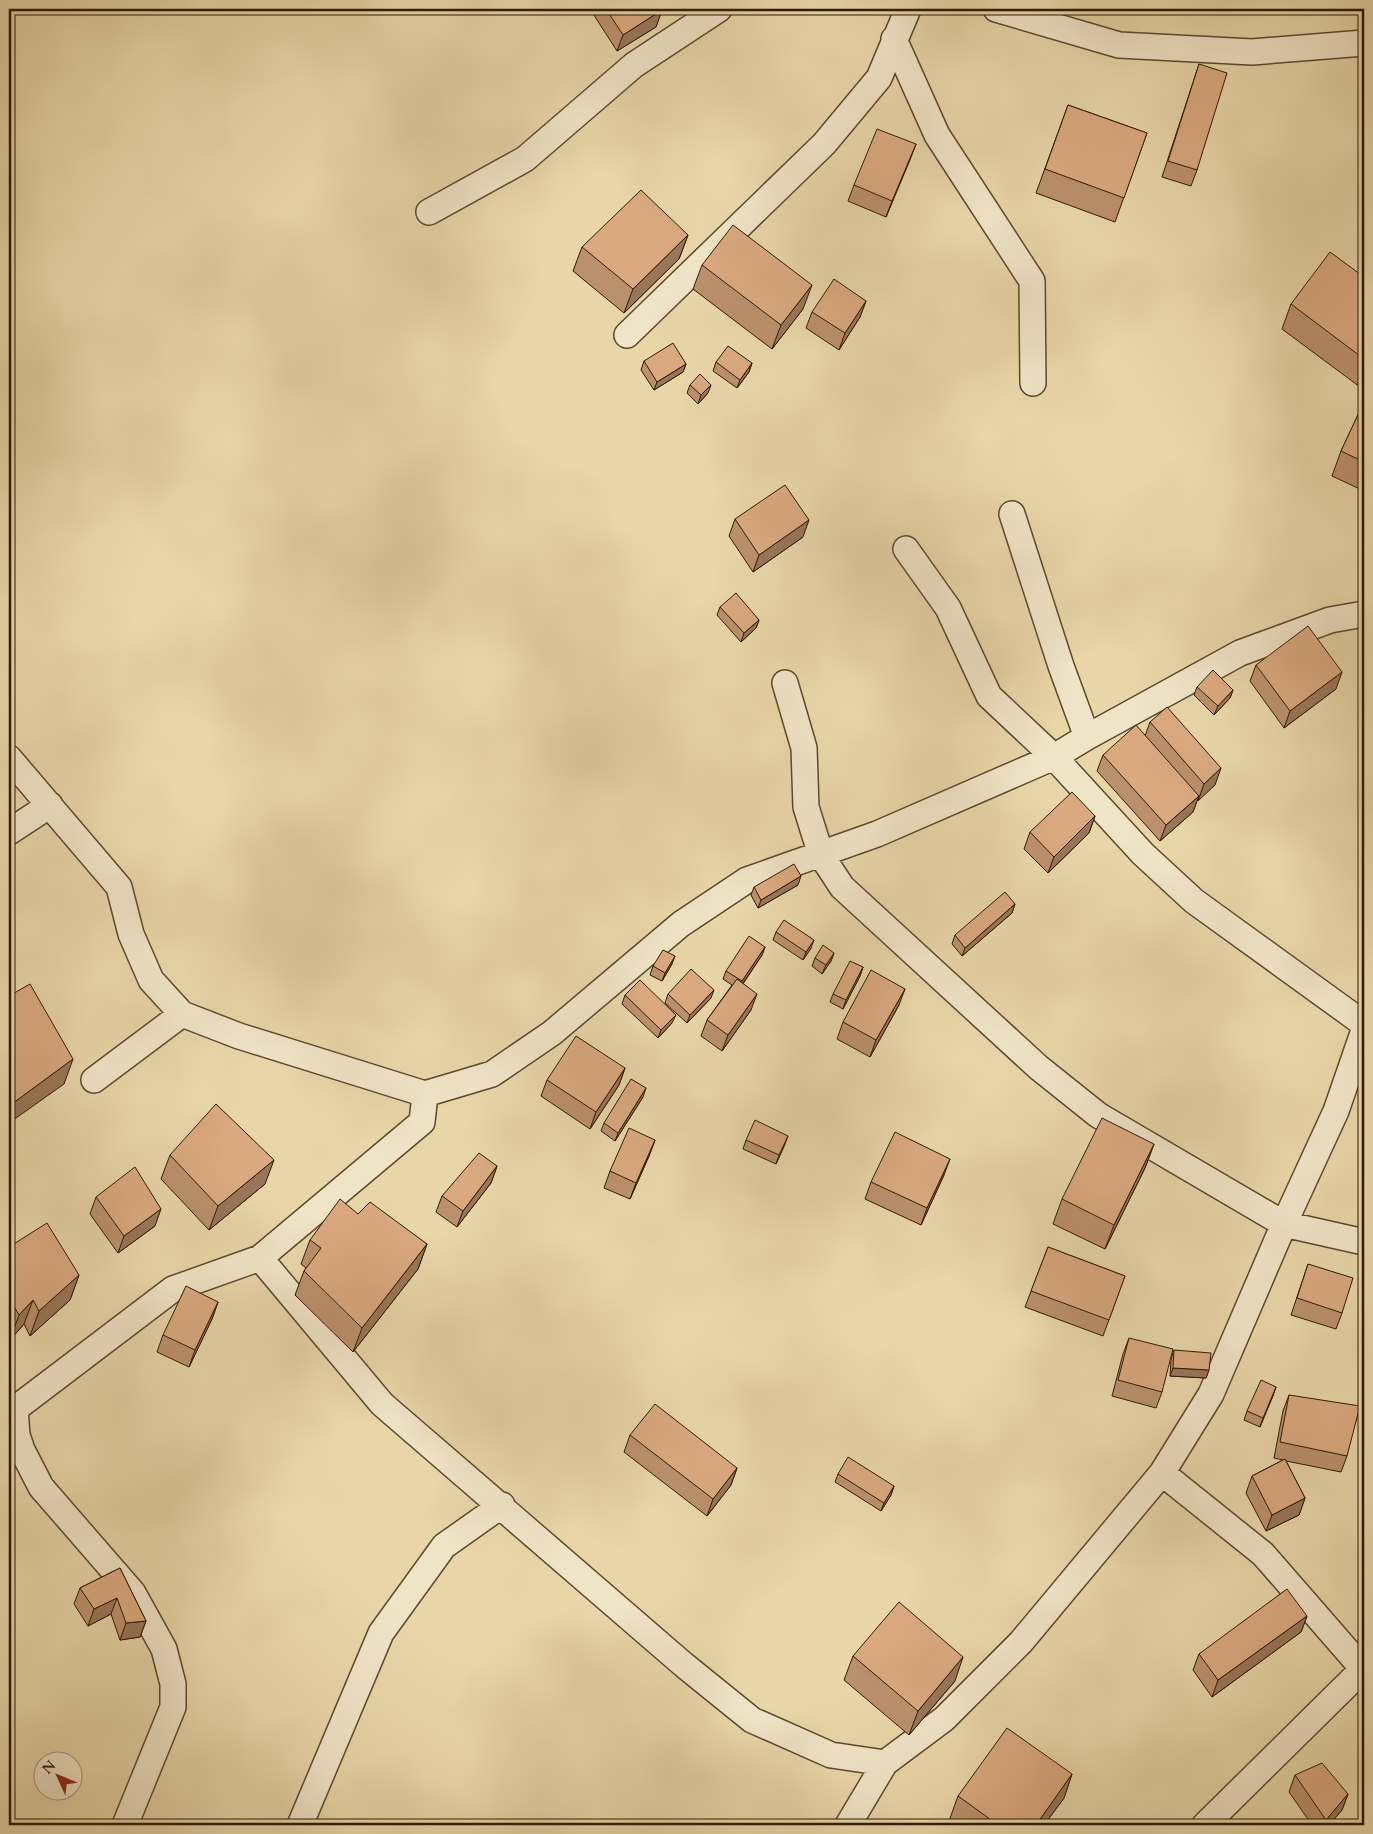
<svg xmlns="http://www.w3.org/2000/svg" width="1373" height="1834" viewBox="0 0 1373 1834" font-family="Cardo,serif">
  <rect width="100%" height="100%" fill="#e8d6a9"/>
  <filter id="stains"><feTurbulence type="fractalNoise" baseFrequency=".004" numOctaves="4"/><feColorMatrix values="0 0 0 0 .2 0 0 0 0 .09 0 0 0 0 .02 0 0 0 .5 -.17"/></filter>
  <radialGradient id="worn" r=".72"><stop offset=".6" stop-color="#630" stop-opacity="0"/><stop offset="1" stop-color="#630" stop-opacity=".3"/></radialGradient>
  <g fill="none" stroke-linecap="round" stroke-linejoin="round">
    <g stroke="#5b492c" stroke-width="28">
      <path id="minor" d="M996,9L1119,45L1252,52L1364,43
        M894,39L937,135L1032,281L1033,383
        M429,212L525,159L634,65L719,9
        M627,335L824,144L879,78L908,9
        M1012,514L1061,666L1087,737
        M1364,614L1330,620L1240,653L1087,737L1054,757L1143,854L1194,901L1364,1024
        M785,683L804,748L806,807L821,855L842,887L1038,1067L1098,1115L1284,1224L1364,1242
        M9,758L119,887L131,934L151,980L182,1014L239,1036L425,1094L492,1074L552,1033L681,924L747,880L877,834L1054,757L989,696L948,608L906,549
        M9,832L50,805
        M94,1080L182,1014
        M260,1258L422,1122L425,1094
        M1162,1473L1263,1554L1364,1670
        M125,1825L173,1707V1684L164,1649L133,1593L41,1487L22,1450L17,1435L15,1409L173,1289L260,1258L382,1404L684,1665L752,1720L831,1755L885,1763L944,1719L1021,1642L1162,1473L1211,1394L1284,1224L1336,1111L1364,1030
        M300,1825L381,1633L444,1546L502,1505
        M848,1825L885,1763
        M1205,1825L1363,1669"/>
    </g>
    <use href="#minor" stroke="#f0e4c7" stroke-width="25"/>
  </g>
  <path fill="#bb916d" stroke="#2c1a02" d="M590,9H662V10L656,27L617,51Z
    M1199,64L1197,170L1191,186L1162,177Z
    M1068,105L1147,133L1115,222L1036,193Z
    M916,144L886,217L848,201L854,185Z
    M688,235L679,259L624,313L573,271L582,247Z
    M702,265L803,309L772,349L693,289Z
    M1364,277V390L1282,329L1291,304Z
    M866,301L860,317L839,350L806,328L812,312Z
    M644,361L686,364L683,372L654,390L641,370Z
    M716,362L752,363L749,372L737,388L713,371Z
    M690,385L708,393L698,404L687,393Z
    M1364,402V491L1332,476L1341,451Z
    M735,519L803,537L753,572L729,536Z
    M720,607L759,620L756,628L741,642L717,615Z
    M1256,665L1336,689L1284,728L1250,681Z
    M1197,687L1233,690L1230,698L1214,715L1194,695Z
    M1150,722L1215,785L1197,800L1193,812L1160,841L1097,771L1103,755L1145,736Z
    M1095,816L1089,833L1048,873L1024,849L1030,832Z
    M798,885L758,908L751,895L754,887Z
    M1015,904L1012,913L962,956L952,944L955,935Z
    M776,932L811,948L803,960L773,940Z
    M765,947L762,955L743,984L751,1010L722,1051L701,1036L707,1020L732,985L723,979L726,971Z
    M834,953L831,961L822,974L812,966L815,958Z
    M672,964L662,981L650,975L653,966Z
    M863,967L860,976L843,1009L830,1002L833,994Z
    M668,994L711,998L687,1023L665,1003Z
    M625,995L672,1023L658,1038L622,1004Z
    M899,1005L870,1057L837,1039L843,1022Z
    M625,1068L619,1085L590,1129L541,1096L547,1080Z
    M643,1097L615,1141L601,1131L604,1123Z
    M655,1140L649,1156L630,1199L604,1188L610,1171Z
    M746,1140L785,1144L776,1164L743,1149Z
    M1154,1144L1145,1168L1105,1249L1053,1224L1062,1199Z
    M170,1155L265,1184L209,1230L161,1179Z
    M497,1166L491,1183L457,1227L436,1212L442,1196Z
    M944,1175L921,1225L865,1199L871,1182Z
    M96,1197L155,1226L118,1253L90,1214Z
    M358,1214L427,1244L418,1269L353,1352L295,1295L304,1271L306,1268L301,1264L310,1240Z
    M9,1247L79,1275L70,1300L30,1336L24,1324L10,1340L9,1337Z
    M1048,1247L1125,1276L1103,1336L1025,1307Z
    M1308,1264L1342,1313L1336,1329L1291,1315Z
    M1364,1273V1295L1358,1293Z
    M218,1302L212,1319L189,1367L157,1352L163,1335Z
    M1129,1338L1162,1392L1156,1408L1112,1396L1123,1354Z
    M1174,1350L1209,1370L1206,1378L1170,1376L1171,1359Z
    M1276,1387L1260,1427L1244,1420L1247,1411Z
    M1289,1395L1347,1456L1341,1472L1286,1461L1305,1498L1299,1515L1266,1531L1246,1493L1252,1476L1283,1460L1274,1458L1283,1411Z
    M630,1435L737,1468L731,1485L707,1516L624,1452Z
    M838,1474L894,1486L891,1495L881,1511L835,1482Z
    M120,1568L146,1621L140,1637L120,1640L111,1614L88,1626L74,1604L80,1588Z
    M1307,1616L1301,1632L1212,1697L1193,1670L1199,1654Z
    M853,1656L955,1681L909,1735L844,1680Z
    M1072,1774L1064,1798L1044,1825H956L949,1821L958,1796Z
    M1295,1775L1348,1794L1342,1810L1329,1825H1312L1289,1792Z"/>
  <path fill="#997659" stroke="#2c1a02" d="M662,10L656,27L617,51L623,35Z
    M916,144L910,160L886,217L892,201Z
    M688,235L679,259L624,313L633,289Z
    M812,285L803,309L772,349L781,325Z
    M866,301L860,317L839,350L845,333Z
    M752,363L749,372L737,388L740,380Z
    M686,364L683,372L654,390L657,382Z
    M711,385L708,393L698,404L701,395Z
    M809,520L803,537L753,572L759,555Z
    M759,620L756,628L741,642L744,633Z
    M1342,672L1336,689L1284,728L1290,711Z
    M1233,690L1230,698L1214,715L1218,706Z
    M1221,768L1215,785L1198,801L1204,784Z
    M1199,796L1193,812L1160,841L1166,825Z
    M1095,816L1089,833L1048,873L1054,857Z
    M801,876L798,885L758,908L761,900Z
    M1015,904L1012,913L962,956L965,948Z
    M814,940L811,948L803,960L806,952Z
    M765,947L762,955L739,989L742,981Z
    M834,953L831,961L822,974L826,965Z
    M675,956L672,964L662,981L665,973Z
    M863,967L860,976L843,1009L846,1000Z
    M905,989L899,1005L870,1057L876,1040Z
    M714,990L711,998L687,1023L690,1015Z
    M757,994L751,1010L722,1051L728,1035Z
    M676,1015L672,1023L658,1038L661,1030Z
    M73,1059L64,1084L9,1123V1106Z
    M625,1068L619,1085L590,1129L596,1112Z
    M646,1088L643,1097L615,1141L618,1133Z
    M788,1136L785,1144L776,1164L779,1155Z
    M655,1140L649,1156L630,1199L636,1183Z
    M1154,1144L1145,1168L1105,1249L1114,1225Z
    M950,1159L944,1175L921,1225L927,1208Z
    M274,1160L265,1184L209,1230L218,1206Z
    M497,1166L491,1183L457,1227L463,1211Z
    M161,1209L155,1226L118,1253L124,1236Z
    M427,1244L418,1269L353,1352L362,1328Z
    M79,1275L70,1300L30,1336L39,1311Z
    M33,1300L24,1324L10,1340L19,1315Z
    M218,1302L212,1319L189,1367L195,1350Z
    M1173,1368L1209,1370L1206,1378L1170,1376Z
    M1276,1387L1273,1396L1260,1427L1263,1418Z
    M737,1468L731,1485L707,1516L713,1499Z
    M894,1486L891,1495L881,1511L884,1503Z
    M1305,1498L1299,1515L1266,1531L1272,1515Z
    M117,1598L111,1614L88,1626L94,1609Z
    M1307,1616L1301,1632L1212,1697L1218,1680Z
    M146,1621L140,1637L120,1640L126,1623Z
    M963,1657L955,1681L909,1735L918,1711Z
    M1072,1774L1064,1798L1044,1825H1036Z
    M1348,1794L1342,1810L1329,1825H1324L1326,1820Z"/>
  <path fill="#daa97f" stroke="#2c1a02" d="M606,9H662V10L623,35Z
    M1199,64L1227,73L1197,170L1168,161Z
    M1068,105L1147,133L1124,198L1045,169Z
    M877,129L916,144L892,201L854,185Z
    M641,190L688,235L633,289L582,247Z
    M733,225L812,285L781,325L702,265Z
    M1330,252L1364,277V359L1291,304Z
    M834,279L866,301L845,333L812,312Z
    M673,343L686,364L657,382L644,361Z
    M728,346L752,363L740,380L716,362Z
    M700,374L711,385L701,395L690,385Z
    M1364,402V462L1341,451Z
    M785,485L809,520L759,555L735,519Z
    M736,593L759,620L744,633L720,607Z
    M1308,626L1342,672L1290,711L1256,665Z
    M1213,670L1233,690L1218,706L1197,687Z
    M1167,707L1221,768L1204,784L1150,722Z
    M1136,725L1199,796L1166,825L1103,755Z
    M1072,792L1095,816L1054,857L1030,832Z
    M794,864L801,876L761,900L754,887Z
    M1005,892L1015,904L965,948L955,935Z
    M784,920L814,940L806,952L776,932Z
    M749,936L765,947L742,981L726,971Z
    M823,945L834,953L826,965L815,958Z
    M663,950L675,956L665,973L653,966Z
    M850,961L863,967L846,1000L833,994Z
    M691,969L714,990L690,1015L668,994Z
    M871,970L905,989L876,1040L843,1022Z
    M737,979L757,994L728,1035L707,1020Z
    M640,980L676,1015L661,1030L625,995Z
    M30,984L73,1059L9,1106V996Z
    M576,1036L625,1068L596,1112L547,1080Z
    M631,1079L646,1088L618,1133L604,1123Z
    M216,1104L274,1160L218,1206L170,1155Z
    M1102,1118L1154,1144L1114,1225L1062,1199Z
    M755,1120L788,1136L779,1155L746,1140Z
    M629,1128L655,1140L636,1183L610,1171Z
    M895,1132L950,1159L927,1208L871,1182Z
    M479,1153L497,1166L463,1211L442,1196Z
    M135,1167L161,1209L124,1236L96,1197Z
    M340,1199L358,1214L370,1202L427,1244L362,1328L304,1271L321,1248L310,1240Z
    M47,1223L79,1275L39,1311L33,1300L19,1315L9,1298V1247Z
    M1048,1247L1125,1276L1109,1320L1031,1291Z
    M1308,1264L1353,1278L1342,1313L1297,1298Z
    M1364,1274V1286L1361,1285Z
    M186,1286L218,1302L195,1350L163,1335Z
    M1129,1338L1173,1349L1162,1392L1118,1380Z
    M1174,1350L1211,1353L1209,1370L1173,1368Z
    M1261,1380L1276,1387L1263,1418L1247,1411Z
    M1289,1395L1360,1406L1347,1456L1280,1442Z
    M655,1404L737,1468L713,1499L630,1435Z
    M848,1457L894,1486L884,1503L838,1474Z
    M1285,1459L1305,1498L1272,1515L1252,1476Z
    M120,1568L146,1621L126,1623L117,1598L94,1609L80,1588Z
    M1287,1589L1307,1616L1218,1680L1199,1654Z
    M899,1602L963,1657L918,1711L853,1656Z
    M1007,1728L1072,1774L1036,1825H998L958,1796Z
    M1322,1763L1348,1794L1326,1820L1295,1775Z"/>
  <rect width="1373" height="1834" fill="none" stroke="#e8d6a9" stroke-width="30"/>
  <rect x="10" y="10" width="1353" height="1814" fill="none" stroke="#2c1a02" stroke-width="2.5"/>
  <rect x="15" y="15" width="1343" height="1804" fill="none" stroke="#2c1a02"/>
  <g transform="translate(58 1776) rotate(314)"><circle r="24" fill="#f0e4c7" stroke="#a29378"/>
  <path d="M0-4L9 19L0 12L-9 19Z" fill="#8f2418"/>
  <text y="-8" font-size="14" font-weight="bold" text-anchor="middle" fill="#2c1a02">N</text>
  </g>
  <rect width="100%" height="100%" filter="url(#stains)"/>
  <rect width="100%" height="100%" fill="url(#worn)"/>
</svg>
